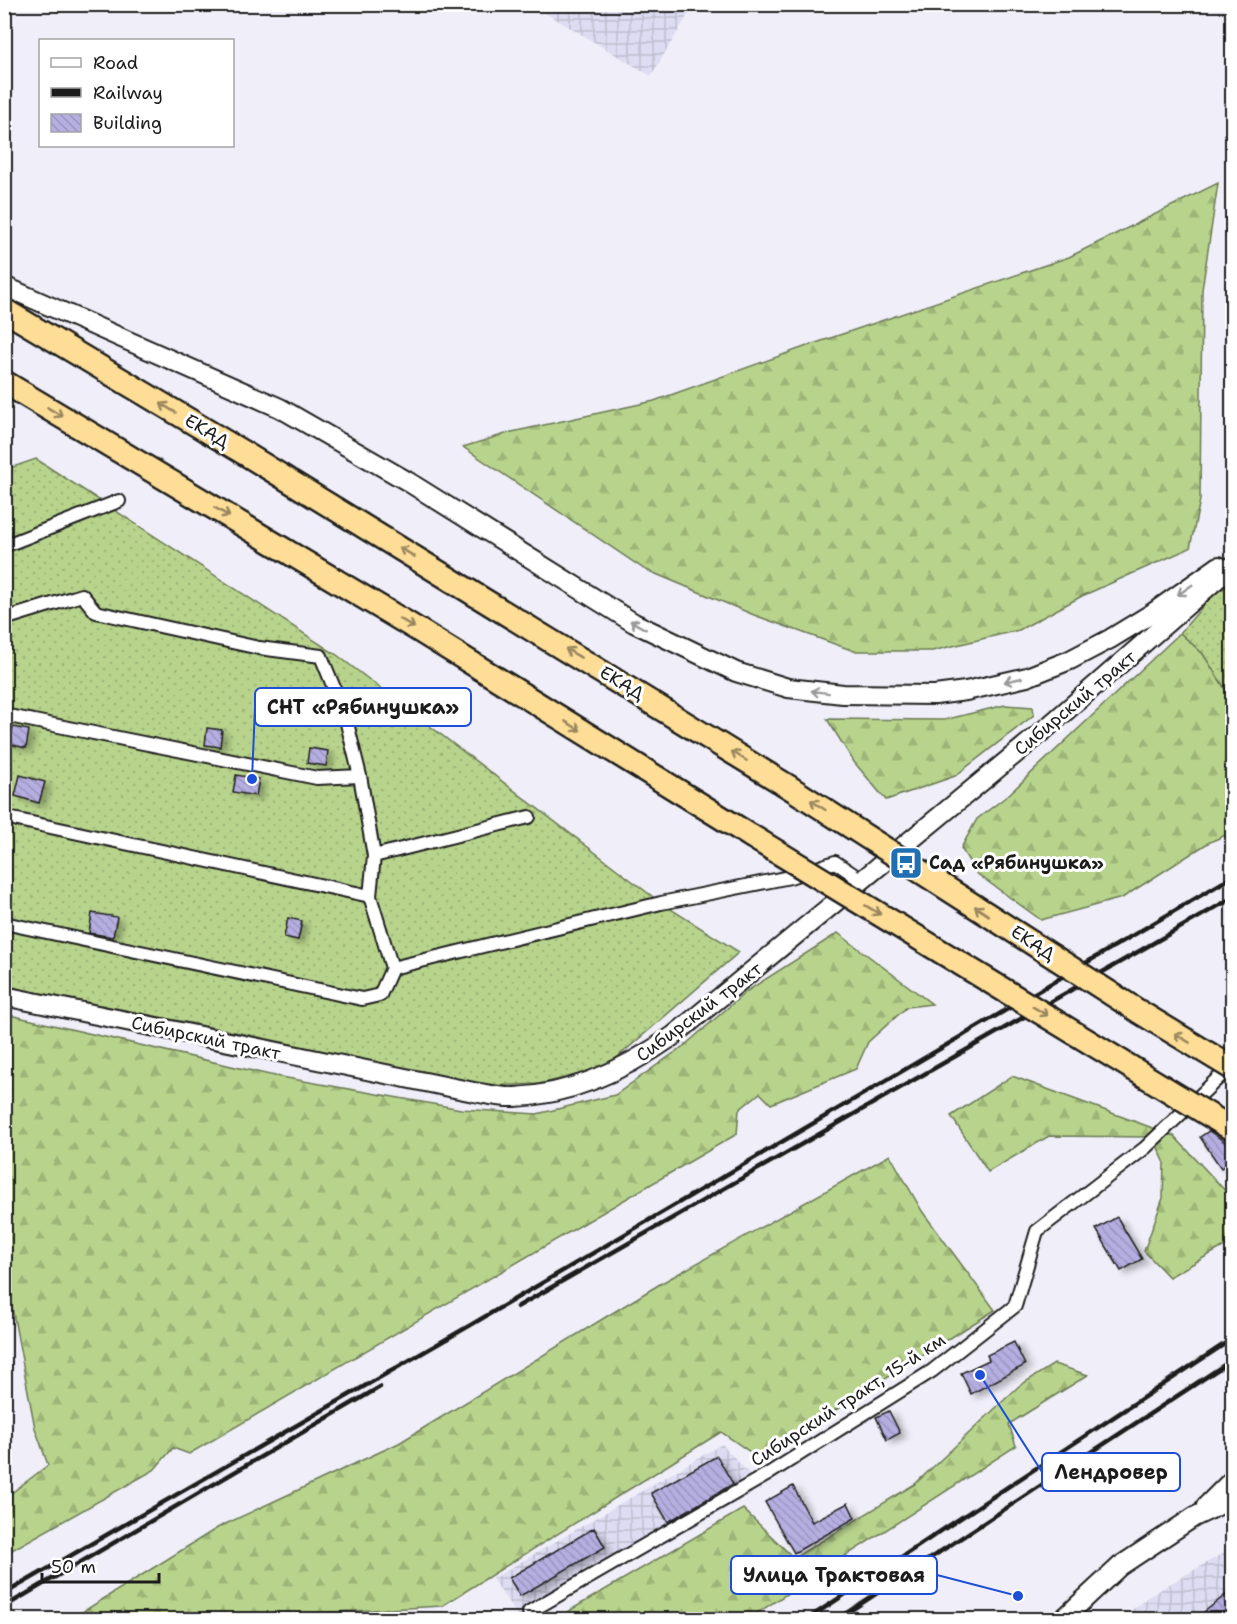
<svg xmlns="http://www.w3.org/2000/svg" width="1237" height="1624" viewBox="0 0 1237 1624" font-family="'Shantell Sans',sans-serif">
  <defs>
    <pattern id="industrial-grid" width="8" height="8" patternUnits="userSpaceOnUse" patternTransform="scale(1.5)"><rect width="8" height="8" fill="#dedcf2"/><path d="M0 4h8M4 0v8" fill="none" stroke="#bebccf"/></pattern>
    <pattern id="grass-dots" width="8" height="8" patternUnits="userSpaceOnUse" patternTransform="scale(1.5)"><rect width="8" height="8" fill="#b8d48c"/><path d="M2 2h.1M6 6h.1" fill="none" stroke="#9eb578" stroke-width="1.8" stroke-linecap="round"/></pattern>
    <pattern id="forest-firs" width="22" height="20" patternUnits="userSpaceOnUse" patternTransform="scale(1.5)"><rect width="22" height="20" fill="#b8d48c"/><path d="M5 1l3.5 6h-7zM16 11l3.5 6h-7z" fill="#9eb578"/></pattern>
    <pattern id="building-back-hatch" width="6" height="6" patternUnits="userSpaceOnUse" patternTransform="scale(1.5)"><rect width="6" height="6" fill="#b5aee0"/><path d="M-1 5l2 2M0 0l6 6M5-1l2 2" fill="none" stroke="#9b95c0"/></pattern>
    <filter id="shadow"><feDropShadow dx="6" dy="4" stdDeviation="3" flood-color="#0004"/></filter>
  </defs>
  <rect width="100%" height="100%" fill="#f0eff9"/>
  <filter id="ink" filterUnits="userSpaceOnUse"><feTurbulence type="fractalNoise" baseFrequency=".0167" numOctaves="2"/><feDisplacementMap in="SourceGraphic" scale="12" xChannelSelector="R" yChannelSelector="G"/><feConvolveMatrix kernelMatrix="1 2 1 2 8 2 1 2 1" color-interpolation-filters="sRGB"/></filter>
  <g filter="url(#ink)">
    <path fill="url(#industrial-grid)" d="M532,5H694L651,76Z
      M722,1444L762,1488L532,1619H520L492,1579Z
      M1232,1548V1619L1120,1620L1149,1596Z"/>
    <path fill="url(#grass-dots)" stroke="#6a7854" stroke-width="1.5" d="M36,459L337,655L661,903L739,952L605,1068L539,1084L486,1086L240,1033L5,986L4,470Z
      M1232,585V700L1203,654L1180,633L1215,592Z"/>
    <path fill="url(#forest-firs)" stroke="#6a7854" stroke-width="1.5" d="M1218,183L1202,290L1200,500L1190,548L1082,596L1019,630L932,651H854L754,615L644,569L463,447L512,432L654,401L810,345L1069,257Z
      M1180,633L1203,654L1232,700V832L1208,843L1122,898L1041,920L976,873L961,848L977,819L1007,796Z
      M1005,705L1033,707L1034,715L955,776L886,800L854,762L827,719L944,720Z
      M838,933L932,1004L907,1007L868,1042L856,1069L771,1104L760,1093L739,1110L737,1134L189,1454L173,1448L154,1470L5,1554V1498L48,1465L35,1428L5,1271V1014L270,1075L461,1109L537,1114L615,1095L685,1045L747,991Z
      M1012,1076L1174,1136L1232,1198V1242L1169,1277L1144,1251L1163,1198L1164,1161L1153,1137L1049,1136L988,1172L951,1116Z
      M890,1155L922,1211L995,1310L759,1458L721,1432L442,1606L195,1620L71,1619L219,1527L399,1443L660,1284Z
      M1054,1364L1088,1375L1009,1424L1016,1446L748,1619H555L743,1509L794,1558L915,1484L1019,1386Z"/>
    <path fill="url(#building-back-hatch)" stroke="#1c1c1c" stroke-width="1.5" filter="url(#shadow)" d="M13,727L29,730L26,748L9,744Z
      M207,728L222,730L220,747L205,745Z
      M309,748L328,751L326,766L307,763Z
      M20,775L45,782L39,803L15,796Z
      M236,775L259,779L256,796L233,792Z
      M92,913L117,917L113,937L89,933Z
      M288,918L302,921L298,940L284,937Z
      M1209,1131L1228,1144L1233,1142V1160L1221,1168L1200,1137Z
      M1117,1217L1142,1259L1121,1271L1096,1229Z
      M1014,1342L1025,1365L971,1394L961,1373L989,1360L987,1355Z
      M889,1411L900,1433L887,1440L876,1417Z
      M717,1456L733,1484L668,1522L651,1493Z
      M793,1486L812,1522L848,1503L855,1518L794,1553L765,1502Z
      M594,1528L605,1547L520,1596L509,1578Z
      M1233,1589V1610L1219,1620H1194Z"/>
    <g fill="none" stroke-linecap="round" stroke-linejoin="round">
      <g stroke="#1c1c1c" stroke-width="16">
        <path id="street" d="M4,546L119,501
          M4,619L82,595L96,612L259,648L321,656L345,715L360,776L374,856L370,896L392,968L380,995L362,999L4,923
          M4,715L317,778L360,776
          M4,817L370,896
          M374,856L529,817
          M392,968L661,903L790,877L835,862L863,881
          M529,1612L768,1474L932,1371L1015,1306L1037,1231L1145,1148L1232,1065"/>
      </g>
      <g stroke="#1c1c1c" stroke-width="22">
        <path id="secondary" d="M4,286L280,408L407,481L634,623L736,672L788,688L843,694L935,695L966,691L1027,677L1070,660L1110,639L1151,614L1219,566
          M4,996L474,1092C487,1094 502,1098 515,1097C573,1095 627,1068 673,1036L1043,731L1232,566
          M1206,1506L1232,1480
          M1062,1620L1120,1566L1194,1517L1232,1499"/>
      </g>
      <g stroke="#1c1c1c" stroke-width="27">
        <path id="highway" d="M4,310L244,453L789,787
          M4,382L415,628L751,836"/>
      </g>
      <use href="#street" stroke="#fff" stroke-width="12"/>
      <use href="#secondary" stroke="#fff" stroke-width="18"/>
      <use href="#highway" stroke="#fedd96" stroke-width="22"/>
      <path stroke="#1c1c1c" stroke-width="4.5" d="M517,1307L1232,898
        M4,1594L469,1326L1232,877
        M4,1607L380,1387
        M806,1620L1232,1339
        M836,1620L1232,1360"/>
      <g stroke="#1c1c1c" stroke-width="27" stroke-linecap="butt">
        <path id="highway-bridge" d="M789,787L1138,1011L1232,1068
          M751,836L1232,1129"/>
      </g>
      <use href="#highway-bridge" stroke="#fedd96" stroke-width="22"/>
    </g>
    <defs><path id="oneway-shaft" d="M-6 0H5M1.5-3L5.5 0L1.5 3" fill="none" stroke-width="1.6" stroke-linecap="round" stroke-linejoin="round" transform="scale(1.5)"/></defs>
    <g stroke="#98865f">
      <use href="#oneway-shaft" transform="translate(168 408) rotate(-149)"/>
      <use href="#oneway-shaft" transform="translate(55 412) rotate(31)"/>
      <use href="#oneway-shaft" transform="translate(222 512) rotate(31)"/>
      <use href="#oneway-shaft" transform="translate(407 552) rotate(-149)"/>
      <use href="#oneway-shaft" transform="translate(407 623) rotate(31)"/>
      <use href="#oneway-shaft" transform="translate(573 653) rotate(-149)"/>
      <use href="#oneway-shaft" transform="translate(573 726) rotate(32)"/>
      <use href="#oneway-shaft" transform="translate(739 756) rotate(-148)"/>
      <use href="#oneway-shaft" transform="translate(818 805) rotate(-147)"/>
      <use href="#oneway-shaft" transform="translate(873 910) rotate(31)"/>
      <use href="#oneway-shaft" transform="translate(982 911) rotate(-147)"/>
      <use href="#oneway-shaft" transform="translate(1040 1011) rotate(31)"/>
      <use href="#oneway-shaft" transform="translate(1182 1038) rotate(-149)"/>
    </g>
    <g stroke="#999">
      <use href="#oneway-shaft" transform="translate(1185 590) rotate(145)"/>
      <use href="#oneway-shaft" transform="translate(638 625) rotate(-151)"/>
      <use href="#oneway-shaft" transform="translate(1013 680) rotate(167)"/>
      <use href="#oneway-shaft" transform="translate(820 692) rotate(-173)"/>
    </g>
  </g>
  <defs>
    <g id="bus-square" transform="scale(1.725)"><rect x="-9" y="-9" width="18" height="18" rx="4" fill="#1f6fb2" stroke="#fff"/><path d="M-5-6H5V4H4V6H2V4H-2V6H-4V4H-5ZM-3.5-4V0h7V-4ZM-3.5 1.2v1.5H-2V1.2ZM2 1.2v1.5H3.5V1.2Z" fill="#fff"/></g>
  </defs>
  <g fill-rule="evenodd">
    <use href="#bus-square" x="906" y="863"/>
  </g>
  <g text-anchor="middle" stroke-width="6" stroke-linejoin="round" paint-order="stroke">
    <g font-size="18" fill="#1c1c1c" stroke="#fff">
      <text transform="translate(207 431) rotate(31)" y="6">ЕКАД</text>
      <text transform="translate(622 683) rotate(31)" y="6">ЕКАД</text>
      <text transform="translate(1075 703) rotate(-40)" y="6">Сибирский тракт</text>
      <text transform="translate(1033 943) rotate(33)" y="6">ЕКАД</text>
      <text transform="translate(699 1012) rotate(-37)" y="6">Сибирский тракт</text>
      <text transform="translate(206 1038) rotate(12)" y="6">Сибирский тракт</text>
      <text transform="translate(848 1400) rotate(-33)" y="6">Сибирский тракт, 15-й км</text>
    </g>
    <g font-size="18" font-weight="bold" fill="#1c1c1c" stroke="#fff" text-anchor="start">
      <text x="929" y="869">Сад «Рябинушка»</text>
    </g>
  </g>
  <path fill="none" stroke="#1d4ed8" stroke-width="2" d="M252 779L255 707M980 1375L1042 1472M1018 1596L937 1575"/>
  <g fill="#1d4ed8" stroke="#fff" stroke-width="2">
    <circle cx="252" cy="779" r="6"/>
    <circle cx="980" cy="1375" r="6"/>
    <circle cx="1018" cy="1596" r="6"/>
  </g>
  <g fill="#fff" stroke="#1d4ed8" stroke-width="2">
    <rect x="255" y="688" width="216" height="38" rx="6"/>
    <rect x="1042" y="1453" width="138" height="38" rx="6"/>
    <rect x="731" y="1556" width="206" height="38" rx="6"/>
  </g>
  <g font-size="20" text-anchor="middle" font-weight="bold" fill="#1c1c1c">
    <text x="363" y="714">СНТ «Рябинушка»</text>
    <text x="1111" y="1479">Лендровер</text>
    <text x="834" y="1582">Улица Трактовая</text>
  </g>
  <rect width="1237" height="1624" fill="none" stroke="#fff" stroke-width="24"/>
  <rect x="12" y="12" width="1213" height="1600" fill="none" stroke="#1c1c1c" stroke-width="2" filter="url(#ink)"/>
  <rect x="39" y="39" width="195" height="108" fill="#ffffff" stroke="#a4a4a4" stroke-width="1.5"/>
  <rect x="51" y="58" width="30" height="9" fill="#ffffff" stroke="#a4a4a4" stroke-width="1.5"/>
  <text x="93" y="69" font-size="18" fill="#1c1c1c">Road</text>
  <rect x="51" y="88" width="30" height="9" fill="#1c1c1c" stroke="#a4a4a4" stroke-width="1.5"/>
  <text x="93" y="99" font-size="18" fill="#1c1c1c">Railway</text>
  <rect x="51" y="114" width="30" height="18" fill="url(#building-back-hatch)" stroke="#a4a4a4" stroke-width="1.5"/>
  <text x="93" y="129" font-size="18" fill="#1c1c1c">Building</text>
  <path d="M42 1573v9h117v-9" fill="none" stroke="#1c1c1c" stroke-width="3"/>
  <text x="51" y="1573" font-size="18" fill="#1c1c1c" stroke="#ffffff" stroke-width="4.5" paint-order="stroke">50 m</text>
</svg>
